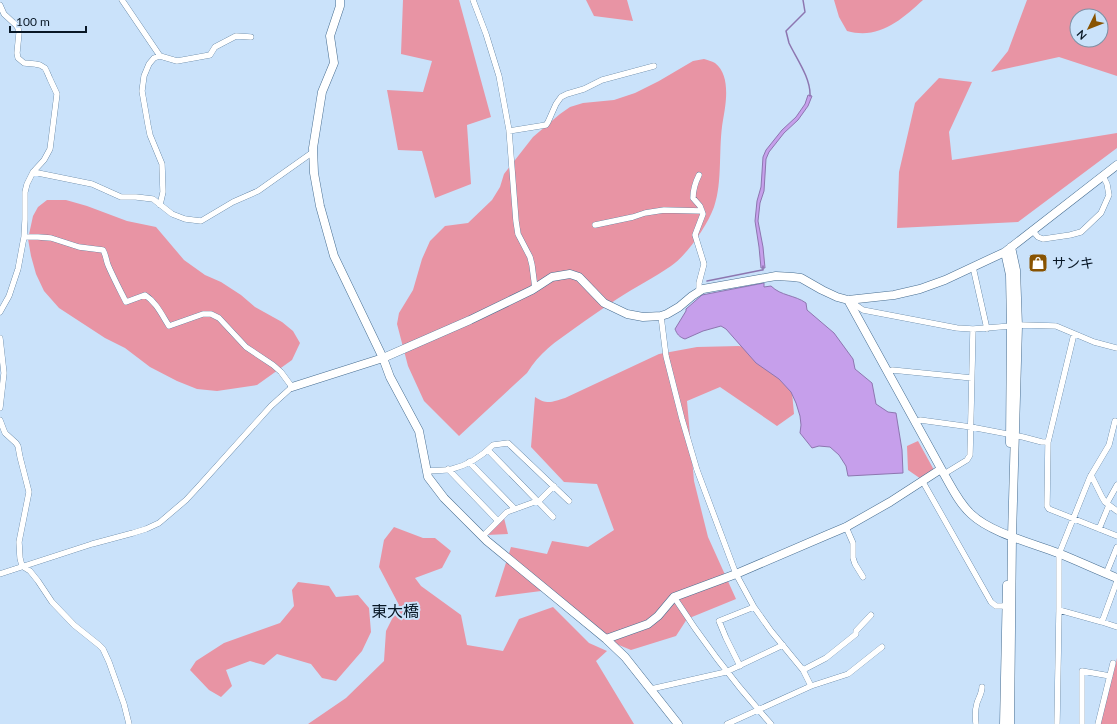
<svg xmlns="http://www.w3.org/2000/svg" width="1117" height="724" viewBox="0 0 1117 724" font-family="Lato,'Noto Sans JP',sans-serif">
  <rect width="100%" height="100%" fill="#cae2fa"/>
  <path fill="#e894a4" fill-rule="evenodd" d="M403,0H459L491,117L467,125L471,184L435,198L422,151L398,150L387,90L423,92L432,61L401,54Z
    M586,0H627L633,21L594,16Z
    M834,0H923C901,20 879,40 847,31L839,17Z
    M1027,0H1117V76L1059,57L991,72L1008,51ZM1077,16H1101V40H1077Z
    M704,59C707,60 712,61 715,63C731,75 726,104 723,120C718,148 723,181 714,207C707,226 688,254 671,266C654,278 635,287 617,299C603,308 589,318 575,328C555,342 539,353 527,373L459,436L424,401L408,366L397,324L399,313L413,290L422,259L430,241L445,226L468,223L492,200L500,187L504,174L533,137L560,114L570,107L583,103L614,100L635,93L659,81L693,61Z
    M939,78L972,82L949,132L952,160L1117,133V148L1018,222L897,228L899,172L915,103Z
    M47,200H66L87,206L127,221L156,227L184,260L205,275L221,282L241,295L255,307L282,322L293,331L300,343L292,360L257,385L217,391L197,389L177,381L150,367L125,348L105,338L59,308L44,291L36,274L31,256L28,239L33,216L38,207Z
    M739,346L748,348L792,392L794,414L777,426L720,387L687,401L694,481L708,537L736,599L687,619L676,636L631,650L597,636L549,590L495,597L511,547L547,554L552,541L588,547L614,530L597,484L564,482L531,447L535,397C547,405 552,402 565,398L659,354L697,347Z
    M918,441L934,470L921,479L908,470L907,446Z
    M504,518L508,534L487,535Z
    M394,527L423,538H435L451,551L442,568L415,578L421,586L461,615L467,645L503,651L519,619L553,607L589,643L607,651L596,661L634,724H308L346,698L384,661L386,631L399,605L379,567L384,540Z
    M298,582L329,586L336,597L358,595L369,608L371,632L362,651L336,681L322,678L311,664L277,654L264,665L250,661L226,670L232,686L221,697L209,690L190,670L196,661L224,643L280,623L294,606L292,590Z
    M1117,658V724H1100L1116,663Z"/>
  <path fill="#c69feb" stroke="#8d76b0" d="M808,95L812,96L808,106L798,120L784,133L769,152L766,159L764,191L760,203L758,221L763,247L765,268H761L759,247L755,221L757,201L761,187L763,157L766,150L782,130L796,117L805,104Z
    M764,283V287L771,286C781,296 795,295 806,303L807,310L834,333L853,359L855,369L872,383L876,404L888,412L896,413L902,450L903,473L848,476L846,466L839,455L830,447L819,446L812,448L800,433L801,425L800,416L796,403L791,392L779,379L756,363L726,329L721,326L703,331L685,339C679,337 677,334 675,329L686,311V309L702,295Z"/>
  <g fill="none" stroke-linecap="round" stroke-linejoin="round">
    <path stroke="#8d76b0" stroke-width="1.5" d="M803,0L805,12L786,31C787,35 788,39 789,43C796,58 811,78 810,96
      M707,281L762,270H763V266"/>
    <g stroke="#486e91" stroke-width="6">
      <path id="street" d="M122,0L160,56
        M473,0L486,34L499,76L509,130L516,221L518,234L530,257L532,265L535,288
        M0,5L4,14L16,25L18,28L19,33L17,53L18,58L24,63L35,64L40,65L45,68L47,72L50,79L57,94L50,149L44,160L33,172L27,184L25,192V220L24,237L18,269L9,296L0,312
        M509,131L546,125L548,122L556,104L561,97L567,94L584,89L602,80L654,66
        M33,172L92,184L121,197H136L153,199L172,214L185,219L201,221L233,202L258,191L313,152
        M160,205L163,192L162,164L150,135L148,125L142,91L144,76L149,64L154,58L160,56L177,61L210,55L215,47L236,36L251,37
        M595,225L633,217L645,213L664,210L702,211
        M1032,230L1038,237L1043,239L1070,235L1081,232L1101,213L1109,195L1107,184L1103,176
        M973,267L987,329
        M699,292V283L704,264L695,235L703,214L700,206L693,198C693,189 695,183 699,175
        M850,301L863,310L957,328L973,329L1023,325L1056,326L1094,342L1117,348
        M661,316L666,356L682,419L697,470L736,574L754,607L771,631L803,670L811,686
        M1074,334L1048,442L1047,506L1049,509L1117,536
        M0,338L4,373L0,408
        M888,373L892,370L972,378
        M0,420L5,433L16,443L18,446L20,457L29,492L19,542L20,558L22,566L30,571L38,581L52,602L74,625L99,645L103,649L109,662L124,704L129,724
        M915,423L920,420L971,427L1023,437L1042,442H1048
        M488,450L553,517
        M469,462L515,509
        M448,469L498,521
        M427,471C435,470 444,471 452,469C468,465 482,456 493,445L508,443L569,501
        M944,474L967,460L970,455L973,329
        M1091,475L1102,497L1105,502L1117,511
        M923,482L991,602L996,606H1006
        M1107,503L1117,485
        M846,527L853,543V558L855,564L863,577
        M1099,529L1109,505
        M483,536L507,512L540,500L554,486
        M0,574L92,544L133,533L146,529L159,523L186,500L199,486L271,406L292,387L281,372L273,365L246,347L219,318L211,314H203L169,326C162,315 156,302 145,295L126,302C120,290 113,277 108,265C106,260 106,255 103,250L79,247L51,238L38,237H24
        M1106,574L1117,547
        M674,597C703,642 735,684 771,724
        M1059,610L1102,622L1117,627
        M1102,622L1117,581
        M740,666L726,638L719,621L754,607
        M803,670L826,658L856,634V631L871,615
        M651,689L726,672L783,645
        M727,724L811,686L848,674L882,647
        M976,724C975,717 975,710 977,703C979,697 982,693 982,687
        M1057,724L1059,610V554L1090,477L1109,445L1115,421L1117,422
        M1082,724V671L1110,676
        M1098,724L1113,663"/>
    </g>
    <g stroke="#486e91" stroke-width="9">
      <path id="secondary" d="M340,0V6L330,36L334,63L322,92L313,148L314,173L320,206L334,256L383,358L390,377L419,431L428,477L444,498L487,541L606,639L625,657L678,724
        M1005,252L1010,275L1011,326L1010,443
        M848,300L944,474C952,488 959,503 971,514C991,533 1032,543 1058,553C1078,561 1097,570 1117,578
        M292,387L383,358L470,320L532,290L552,277L570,274L579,277L604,303L627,314L643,317L661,316L667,314L679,307L692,296L703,289L776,276L793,277L801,278L822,290L837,297L848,300L894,295L920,289L945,280L1005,252L1117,165
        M606,639L648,624L658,616L674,597L736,574L827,535L846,527L890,502L941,469
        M1004,724L1007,585
        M1010,724L1012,536L1018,326L1016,270L1011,247"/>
    </g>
    <use href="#street" stroke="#fff" stroke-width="5.5"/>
    <use href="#secondary" stroke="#fff" stroke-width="8"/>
  </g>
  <defs>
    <g id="shop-square" transform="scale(1)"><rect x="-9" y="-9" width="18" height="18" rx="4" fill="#885301" stroke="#cae2fa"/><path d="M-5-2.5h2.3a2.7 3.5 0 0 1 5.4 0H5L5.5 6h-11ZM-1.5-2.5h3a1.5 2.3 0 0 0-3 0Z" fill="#fff"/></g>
  </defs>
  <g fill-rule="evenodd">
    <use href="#shop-square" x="1038" y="263"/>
  </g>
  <g text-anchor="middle" stroke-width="4" stroke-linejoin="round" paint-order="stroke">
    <g font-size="14" fill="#081725" stroke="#cae2fa" text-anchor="start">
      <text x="1052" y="268">サンキ</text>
    </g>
    <g font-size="16" fill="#081725" stroke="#cae2fa">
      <text x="395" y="617">東大橋</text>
    </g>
  </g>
  <g transform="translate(1089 28) rotate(227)"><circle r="19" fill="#cae2fa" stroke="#7c91a5"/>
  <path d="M0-3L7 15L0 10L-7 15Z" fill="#885301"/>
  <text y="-6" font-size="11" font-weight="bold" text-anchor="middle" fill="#081725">N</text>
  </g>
  <path d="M10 26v6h76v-6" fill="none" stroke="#081725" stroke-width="2"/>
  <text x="16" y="26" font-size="12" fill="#081725" stroke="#cae2fa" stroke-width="3" paint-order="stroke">100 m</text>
</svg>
